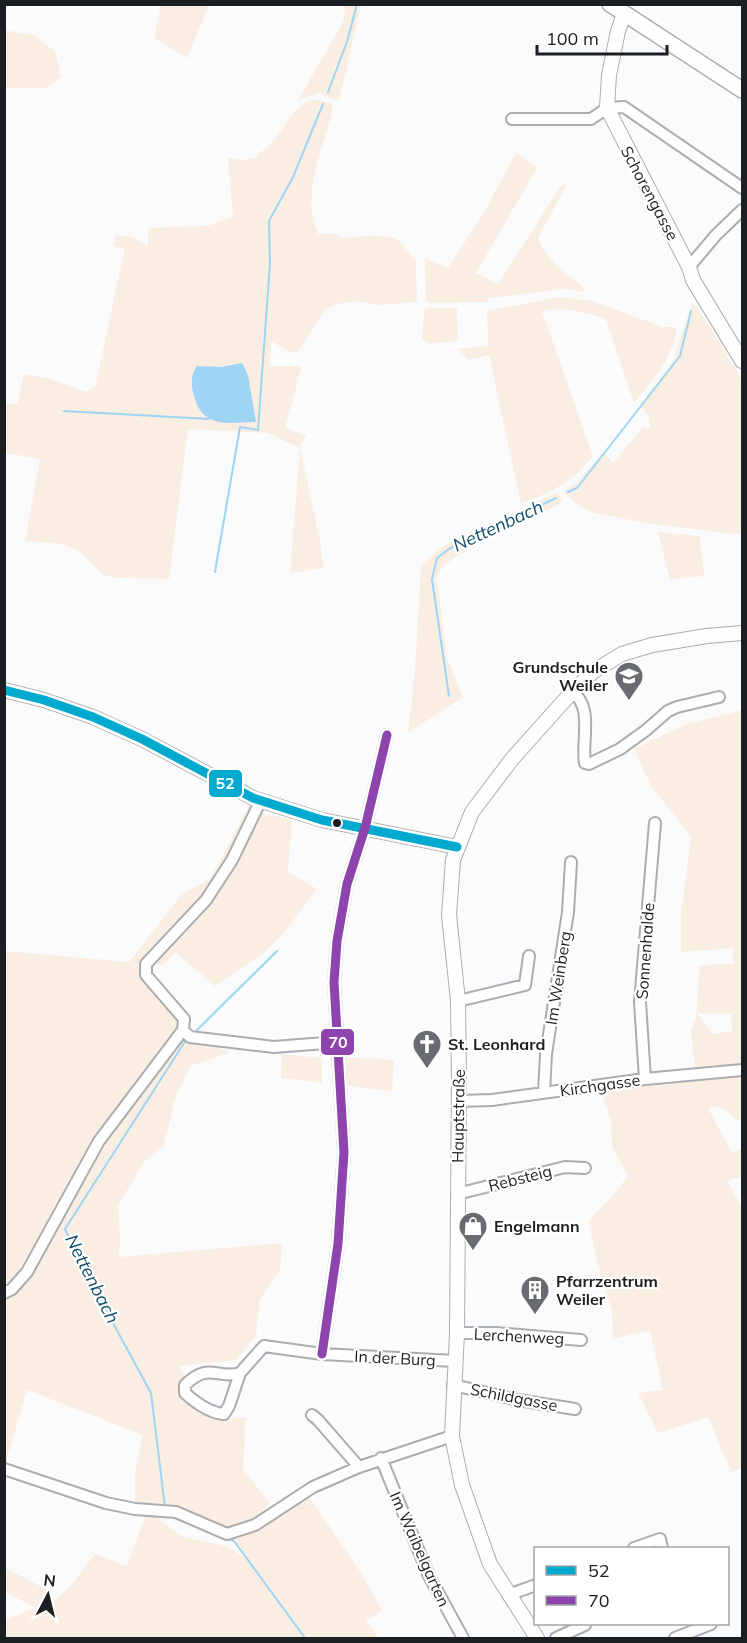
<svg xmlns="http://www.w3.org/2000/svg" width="747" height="1643" viewBox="0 0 747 1643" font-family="Mulish,sans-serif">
  <rect width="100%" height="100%" fill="#f9fbfd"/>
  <path fill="#faeee2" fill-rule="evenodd" d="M346,4L361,5L339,101L319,93L298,100L343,22Z
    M161,5H209L187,58L154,38Z
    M4,30L33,35L55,51L61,77L46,88H5Z
    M316,99L333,104C328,138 308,177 312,211C313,218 316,226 318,234H336L342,238C356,237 384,233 396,239C403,243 408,253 416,259L417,302L378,305L358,301L337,304L325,310L298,352H290L271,341L270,366H302L285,428L306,435L300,447L321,546L323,568L290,573L300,448L268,433L188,429L169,579L119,578L103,575L79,551L62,544L25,541L40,459L5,453L4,403L17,404L24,374L51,379L86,392L95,387L125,247L116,248L113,244L116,235L132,237L148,246V228L207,226L233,217L228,158L243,160L257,157V154C283,143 286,105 316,99ZM242,363L248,375L250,393L195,401C192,389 189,377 197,366L221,367Z
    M516,152L537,168L476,273L498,284L560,187L567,184L538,238C543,250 550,260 561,269C569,277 580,281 585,292L566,289L489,298L487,302L430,303L426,301L425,258L448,268L485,211Z
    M560,297L592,301L663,327H674L677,330C670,361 655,378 634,403L606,319C587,313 562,306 542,311L593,456L577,474L554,490L521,504L489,355L469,360L457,349L488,346L487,311Z
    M692,303L698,308L742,380V535L646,523L595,513L584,509L570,498L564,491L575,484L604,452L613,463L643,427L647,430L650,427L649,417L640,405L673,361Z
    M428,308H457L458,341L429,344L422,339L424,311Z
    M558,492L563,502L550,509L484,538L443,566L437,577L447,658L463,697L408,733L415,670L421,566L441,547Z
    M658,532L700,536L704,576L670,580Z
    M742,710V1085L741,1101L742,1118L737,1120C728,1112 721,1104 708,1108L732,1153L742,1149V1176L727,1181L742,1207V1468L731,1472L708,1417L658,1433L638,1393L663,1390L650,1330L613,1339L612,1310L603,1284L588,1221L611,1198L628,1176L612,1146L611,1123L600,1085L696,1074L691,1032L697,1013L699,965L733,964V948L681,952V912L691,836L651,786L634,749L687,724ZM697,1013L731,1014L732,1031L713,1034Z
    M253,798L259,813L292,819L288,872L317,889L283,934L263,954L215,986L175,952L163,965L146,964V975L184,1019V1030L229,1053L190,1066L175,1099L164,1146L145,1161L118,1205L120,1236L119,1257L282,1243L280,1270L260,1299L256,1336L236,1360L179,1366L202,1414L228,1419L246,1417L243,1469L269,1502L263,1511L270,1519L306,1492L361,1573L382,1610L366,1621L379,1638H5V1619L36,1608L5,1592V1568L52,1592L38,1607C64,1601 78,1575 95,1554L127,1566L147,1510L183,1537L226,1546L247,1559L232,1534L173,1505L135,1502V1474L143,1435L27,1390L5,1466L4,1289L7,1281L4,1280L5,951L129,962L182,894L210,879Z
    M282,1054L322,1058V1083L281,1078Z
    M340,1057L394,1060L392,1091L340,1085Z"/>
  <path fill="#9ed4f4" d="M242,363L248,375L256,422C226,423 201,429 193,392C191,383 191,374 197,366L221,367Z"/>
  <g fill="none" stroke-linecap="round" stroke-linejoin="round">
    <path stroke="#9ed4f4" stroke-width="2" d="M328,92L347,42L357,4
      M64,411L209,419
      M568,492L577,488L680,356L691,311
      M215,572L240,427L258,430L270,263L269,221L293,177L323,104
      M449,696L432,579L437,558L449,549L556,498
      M193,1034L277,951
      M165,1507L151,1393L88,1277L65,1229L186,1040
      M170,1516L199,1527
      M226,1538L234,1541L305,1638"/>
    <g stroke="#abaeb0" stroke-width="14">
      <path id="minor" d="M512,119H591L607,108L624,107L742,188
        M689,267L716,235L742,210
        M572,692C594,706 581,742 585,763L589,764L620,749L645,731L668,711L677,707L719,697
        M458,1001L525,985L529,956
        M183,1030L184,1019L146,975V964L206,900L232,860L261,800
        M645,1079L640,1002L655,823
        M544,1093L546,1054L568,912L571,862
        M459,1101L492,1100L645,1079L742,1070
        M457,1194L565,1167L585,1168
        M4,1293L12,1289L27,1272L99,1141L183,1030L190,1037L274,1047L338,1042
        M457,1333H495L581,1340
        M322,1354L338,1244L344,1152L334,982L337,941L347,884L365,828L387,735
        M240,1373C216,1380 210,1361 185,1385V1393C196,1403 210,1413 224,1414L229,1406L240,1373L264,1346L322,1354L455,1361
        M453,1385L518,1400L575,1409
        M312,1415L318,1420L359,1467
        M381,1458L429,1576L463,1638
        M4,1469L106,1503L135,1509L176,1512L227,1534L255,1525L313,1487L359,1467L452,1436
        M634,1548L660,1539L662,1548
        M508,1595L536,1585
        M556,1638L585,1625
        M675,1638L711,1624"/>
    </g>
    <g stroke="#abaeb0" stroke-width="16">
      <path id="tertiary" d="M624,14L618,31L609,75L607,108L689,267L693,280L742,361
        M4,690L44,700L93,717L142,739L253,798L322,820L457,847
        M537,1638L490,1564L462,1485L452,1436L457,1333L459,1079L458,1001L449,915L453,860L472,812L512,759L572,692L594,671L622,654L652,645L707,636L742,633"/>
    </g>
    <g stroke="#abaeb0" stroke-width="18">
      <path id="secondary" d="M610,4L742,90"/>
    </g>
    <use href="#minor" stroke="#fefeff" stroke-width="10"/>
    <use href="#tertiary" stroke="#fefeff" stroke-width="14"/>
    <use href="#secondary" stroke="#fefeff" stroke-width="15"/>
    <g stroke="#fff" stroke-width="14">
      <path id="bus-1" d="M4,690L44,700L93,717L142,739L253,798L322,820L457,847"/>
    </g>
    <g stroke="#fff" stroke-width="14">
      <path id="bus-2" d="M322,1354L338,1244L344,1152L334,982L337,941L347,884L365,828L387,735"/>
    </g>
    <use href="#bus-1" stroke="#00a9ce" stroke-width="9"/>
    <use href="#bus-2" stroke="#8e44ad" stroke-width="9"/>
  </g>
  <defs>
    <g id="school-pin" transform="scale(1.5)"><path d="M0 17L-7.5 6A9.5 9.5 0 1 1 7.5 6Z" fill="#696c6e" stroke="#fff"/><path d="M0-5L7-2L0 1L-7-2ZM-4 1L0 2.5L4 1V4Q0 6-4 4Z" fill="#fff"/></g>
    <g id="church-pin" transform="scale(1.5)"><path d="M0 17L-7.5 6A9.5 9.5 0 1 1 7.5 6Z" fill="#696c6e" stroke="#fff"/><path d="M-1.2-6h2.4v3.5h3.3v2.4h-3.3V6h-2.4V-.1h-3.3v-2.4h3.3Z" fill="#fff"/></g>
    <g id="shop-pin" transform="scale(1.5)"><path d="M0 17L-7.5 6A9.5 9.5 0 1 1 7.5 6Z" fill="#696c6e" stroke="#fff"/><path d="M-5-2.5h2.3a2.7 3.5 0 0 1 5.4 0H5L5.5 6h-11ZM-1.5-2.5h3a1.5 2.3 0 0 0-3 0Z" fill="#fff"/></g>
    <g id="building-pin" transform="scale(1.5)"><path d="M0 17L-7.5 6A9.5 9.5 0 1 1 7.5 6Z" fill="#696c6e" stroke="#fff"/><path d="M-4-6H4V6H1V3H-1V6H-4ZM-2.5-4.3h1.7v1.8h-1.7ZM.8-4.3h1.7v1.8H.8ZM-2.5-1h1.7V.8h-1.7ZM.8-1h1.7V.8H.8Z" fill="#fff"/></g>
  </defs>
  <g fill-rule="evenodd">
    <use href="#school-pin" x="629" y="676"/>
    <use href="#church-pin" x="427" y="1044"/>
    <use href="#shop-pin" x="473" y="1226"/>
    <use href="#building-pin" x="535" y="1290"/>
  </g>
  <circle fill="#1c1f21" stroke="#fff" stroke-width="2" cx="337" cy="823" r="5"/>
  <g text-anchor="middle" stroke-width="4.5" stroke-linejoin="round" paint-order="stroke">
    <g font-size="16" fill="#1c1f21" stroke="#fff">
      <text transform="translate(650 193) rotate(62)" y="6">Schorengasse</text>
      <text transform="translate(645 951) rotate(-86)" y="6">Sonnenhalde</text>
      <text transform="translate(558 978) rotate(-81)" y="6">Im Weinberg</text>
      <text transform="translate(600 1085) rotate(-8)" y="6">Kirchgasse</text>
      <text transform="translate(458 1116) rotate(-89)" y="6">Hauptstraße</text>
      <text transform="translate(520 1178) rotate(-14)" y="6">Rebsteig</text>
      <text transform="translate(519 1336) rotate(3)" y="6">Lerchenweg</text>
      <text transform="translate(395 1358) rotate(3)" y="6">In der Burg</text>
      <text transform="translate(514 1397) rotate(11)" y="6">Schildgasse</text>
      <text transform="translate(420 1549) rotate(66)" y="6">Im Waibelgarten</text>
    </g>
    <g font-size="16" font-weight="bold" fill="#1c1f21" stroke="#fff" text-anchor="start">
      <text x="608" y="673" text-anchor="end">Grundschule<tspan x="608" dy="18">Weiler</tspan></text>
      <text x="448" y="1050">St. Leonhard</text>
      <text x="494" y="1232">Engelmann</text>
      <text x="556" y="1287">Pfarrzentrum<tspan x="556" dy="18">Weiler</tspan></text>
    </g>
    <g font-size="18" font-style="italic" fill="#114e6c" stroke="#fff">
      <text transform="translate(498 526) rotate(-25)" y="6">Nettenbach</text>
      <text transform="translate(92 1279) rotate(63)" y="6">Nettenbach</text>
    </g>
  </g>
  <g stroke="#fff" stroke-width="2">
    <rect x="208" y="769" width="35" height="29" rx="6" fill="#00a9ce"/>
    <rect x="320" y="1028" width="35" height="28" rx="6" fill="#8e44ad"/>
  </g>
  <g font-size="16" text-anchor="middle" font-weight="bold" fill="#fff">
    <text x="225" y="789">52</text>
    <text x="338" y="1048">70</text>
  </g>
  <rect width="747" height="1643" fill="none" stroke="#1c1f21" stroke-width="12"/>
  <rect x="534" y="1547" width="195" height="78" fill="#ffffff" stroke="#a4a5a6" stroke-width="1.5"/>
  <rect x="546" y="1566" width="30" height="9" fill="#00a9ce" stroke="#a4a5a6" stroke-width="1.5"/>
  <text x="588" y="1577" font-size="18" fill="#1c1f21">52</text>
  <rect x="546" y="1596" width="30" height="9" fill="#8e44ad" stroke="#a4a5a6" stroke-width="1.5"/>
  <text x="588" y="1607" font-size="18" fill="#1c1f21">70</text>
  <g transform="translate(48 1595) rotate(7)" stroke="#ffffff" stroke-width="4.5" paint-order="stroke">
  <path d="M0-4.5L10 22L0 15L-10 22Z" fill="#1c1f21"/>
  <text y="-9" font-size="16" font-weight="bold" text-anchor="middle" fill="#1c1f21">N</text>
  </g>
  <path d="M537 45v9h130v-9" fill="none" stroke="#1c1f21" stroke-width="3"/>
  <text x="546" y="45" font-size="18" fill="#1c1f21" stroke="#ffffff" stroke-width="4.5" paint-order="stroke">100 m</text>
</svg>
